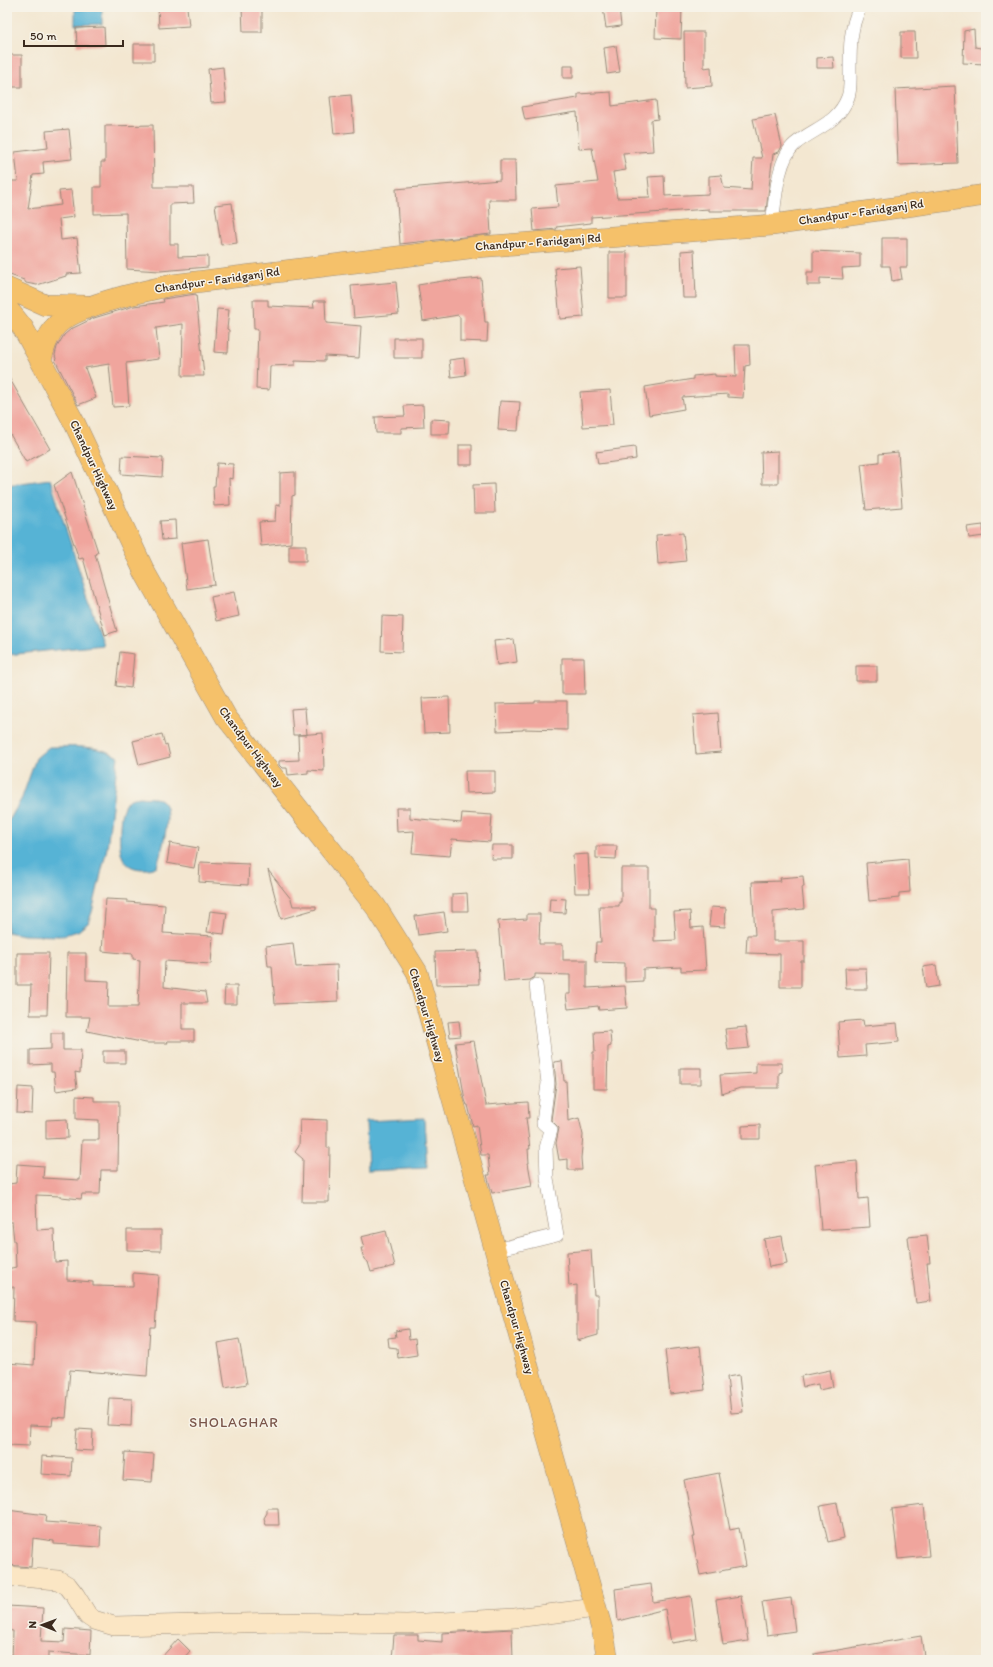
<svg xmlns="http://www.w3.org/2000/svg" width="993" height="1667" viewBox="0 0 993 1667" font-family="Itim,sans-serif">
  <rect width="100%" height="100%" fill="#f7f3e8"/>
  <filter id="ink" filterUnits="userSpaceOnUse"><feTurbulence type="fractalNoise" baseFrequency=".025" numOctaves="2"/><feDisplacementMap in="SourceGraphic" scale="8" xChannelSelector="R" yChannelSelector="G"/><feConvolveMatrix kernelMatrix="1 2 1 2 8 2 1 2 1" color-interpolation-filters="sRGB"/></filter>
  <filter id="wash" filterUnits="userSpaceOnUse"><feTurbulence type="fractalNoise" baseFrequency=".012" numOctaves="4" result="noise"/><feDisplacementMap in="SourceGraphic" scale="16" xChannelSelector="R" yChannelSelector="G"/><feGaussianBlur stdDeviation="0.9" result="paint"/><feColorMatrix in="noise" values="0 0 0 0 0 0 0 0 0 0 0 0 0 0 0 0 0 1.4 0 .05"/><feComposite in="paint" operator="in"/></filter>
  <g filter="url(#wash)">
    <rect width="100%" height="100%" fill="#f3e7d1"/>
    <path fill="#57b3d5" stroke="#496e7a" d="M75,9H102V24L75,25Z
      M50,479L103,645L7,655V485Z
      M49,747C73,747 97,744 118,757L107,848L92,912L88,923L78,931L60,936L24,935L7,932V821L10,819L22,798L36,758Z
      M140,797C145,798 154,797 159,799C176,806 161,853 157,866C151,869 148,869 142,869C119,868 119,848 120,829C120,821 121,810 126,803C129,798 135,798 140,797Z
      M424,1118L427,1168L368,1171L366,1121Z"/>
    <g id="blocks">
      <path fill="#f0a59d" d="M158,7H187L189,26L159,28Z
        M242,7H262V32H243Z
        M603,7H619L621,26L606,28Z
        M656,7H682L681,39L655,38Z
        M104,27L105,45L77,46L76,28Z
        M974,29L975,47L986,49V64L963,63L964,31Z
        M684,32H704V68L711,67L712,86L685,88Z
        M901,32H915L916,58H901Z
        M134,44H154V61H134Z
        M616,46L620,72L607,74L604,48Z
        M7,55H22V87H7Z
        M833,57L834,68H817V58Z
        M563,66H573V78H563Z
        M223,67L226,102L211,103L208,69Z
        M955,86L958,163L898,165L895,89Z
        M611,92L612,106L656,100L658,119L651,120L653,151L623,153L626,170L613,172L617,198L650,197L648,177L664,176L665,196L709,194V176L721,175L724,188L751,190L753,158H762L753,119L775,115L782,146L779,152L773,154L766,211H709V209L591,217V223L556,227L557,229L534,231L532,209L558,207L556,186L598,182L592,148L579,149L577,112L525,120L522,107L578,98V94Z
        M351,95L354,132L334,134L330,97Z
        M153,125L154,187H193L194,203L170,204V244H178V257L208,256V267L160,271L127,269L126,213L94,214V187H101V162H105V126Z
        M69,129L72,159L43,162L44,174L33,175L28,209L61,205L59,191L71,190L74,217L59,219L61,240L77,238L81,273L66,274V276L37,285L26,283L24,280L7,274V181H18L15,152L48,148L46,131Z
        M500,160H515L516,200H489L491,234L400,244L396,189L500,180Z
        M232,203L237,243L221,245L215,205Z
        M882,238H907V267H900L902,279L892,281L890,266H882Z
        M694,250L696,298H683L681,251Z
        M813,251L860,253V267L842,268L843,279L820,278V285H807V272H813Z
        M609,252H627V298H609Z
        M580,266L584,317L560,319L555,268Z
        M481,278L485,322H488L487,342L460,341V317H459L458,315L423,321L418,285L449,280L450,281Z
        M396,282L399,314L354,318L351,286Z
        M196,294L204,376H182L183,324L156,328L159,359L126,363L129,406L113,407L109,364L85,368L96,398L78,405L55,360L56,359L55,355L57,347L64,335L71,329L94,318L134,306L164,302L163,299Z
        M253,300H268V306L314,308L313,301H325L326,323L361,326L359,358L325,356V361L295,360V365L270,366L269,390L256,389L258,329H254Z
        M217,309L229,310L227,329L229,330L228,353L214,352Z
        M394,338H422V358H394Z
        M735,345H749L750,365L745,366L743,398L728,397V394L682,397L684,409L649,415L645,387L693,379V376L715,374V376L736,377Z
        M464,358L466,375L451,377L449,360Z
        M7,374L50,449L26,462L7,429Z
        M610,390L613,425L583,427L580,392Z
        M500,401L520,402L518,431L498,430Z
        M423,405L424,427L401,428V433H376L375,417L405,416L404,406Z
        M431,419L450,420L449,434H431Z
        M459,445H472V465H459Z
        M635,447L636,459L598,464L596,452Z
        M778,451V484H762L761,452Z
        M898,452L902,507L866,510L861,464L879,462V454Z
        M122,456L163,458L162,477L121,474Z
        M217,463L233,464L232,479L229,478L230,505L214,506L213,486H215Z
        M72,472L98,552L95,554L117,631L105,635L83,558L79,559L54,485Z
        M295,472V495L292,496L291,543L261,546L259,522L275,521L276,505L280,506V473Z
        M494,484L495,513H474L473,485Z
        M175,520L176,539L162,540L160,521Z
        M983,525L984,536L969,538L967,527Z
        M683,533L686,561L658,564L656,535Z
        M208,539L215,585L187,589L181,543Z
        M289,545H306V561H289Z
        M234,592L239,616L216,621L211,597Z
        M382,616L403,617L402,652L381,651Z
        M514,639L517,662L497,665L494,641Z
        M120,652L134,654L131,688L116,686Z
        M562,658H584L585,694H562Z
        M856,666H877V681H856Z
        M449,697L450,732L424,733L422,698Z
        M535,701H567V730L523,729V730L497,731L496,704L535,703Z
        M305,708L307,735H293L291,709Z
        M718,713L721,752L696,754L693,715Z
        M323,733L324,771L308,770V773L288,775L287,768H282L279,765V761L299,760L298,735Z
        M162,734L165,745L167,744L170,757L139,765L133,741Z
        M465,771H495V792L466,793Z
        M396,808H410V818L461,823L462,813L492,815L490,842L452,839L450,856L412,853L414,831L397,832Z
        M170,843L198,848L194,868L167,863Z
        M492,845H513V859H491Z
        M596,846H617L616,859L596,858Z
        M588,854L590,893H575L573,855Z
        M908,859L910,892L899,893V898L869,901L866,863Z
        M200,862L249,864L248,885L199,882Z
        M621,868H649V908H654V941L676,940L674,912L690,911L691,928L703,927L706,970L681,971V967L643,969V981L625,982V963L595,962L596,942H601L599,906H619V902H621Z
        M268,870L291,899L293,906H316V909L281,919Z
        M803,876L804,887H802L804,909L773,912V941H804V961H801V987H780V954L746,953L747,935H755L752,882L781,881L780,878Z
        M467,893L468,911H452V894Z
        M550,898L566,899L565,913L549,912Z
        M106,899L127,900V902L165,905L163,933L213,936L211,964L165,961L164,987L205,992L207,1003H182V1029H194V1041H167L168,1043H146L87,1031L90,1017H66L67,953H86V980L109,981L108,1007H138L140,960L133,959V954L102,951Z
        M711,907L726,908L725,927L709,926Z
        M210,911L227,913L224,934L207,932Z
        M444,912L447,931L418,935L415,916Z
        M527,914H540L539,944H563V960H587V988L625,986L627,1008L599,1010L598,1006L568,1009L566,994H570V975L535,974V977L530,980L504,982L501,946H500L498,921L527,919Z
        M293,943L296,967L337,965L338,1001L275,1004L272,966H268L266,946Z
        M478,951L479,984L436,985L435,952Z
        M17,953H49L47,1015H30L31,985H17Z
        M936,965L939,986L926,988L923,967Z
        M845,968H866L867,989H846Z
        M225,986H237V1004H224Z
        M863,1020L864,1026L897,1023L899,1042L865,1045L866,1056L840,1058L838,1022Z
        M459,1021L461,1036L450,1037L448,1022Z
        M746,1027L749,1048L728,1050L725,1029Z
        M610,1031L611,1046L608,1047L607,1089H593V1052H595L594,1032Z
        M51,1033H63V1050H81L80,1073L75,1072L77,1088L56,1091L54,1072H51V1064L30,1065V1050L51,1049Z
        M474,1041L486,1105L528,1102L529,1118H526L530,1149H528L529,1163H528L532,1186L492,1193L487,1175H490L488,1155H481L477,1125L473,1126L468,1105H467L465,1100L455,1043Z
        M103,1051H125V1063H103Z
        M562,1061L564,1081H566L568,1121L579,1118L583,1135L581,1158L582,1170H568V1159L559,1160L556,1143L559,1128L551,1120L556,1084L554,1062Z
        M756,1063H782V1072L779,1073V1088H740L722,1094L720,1075L756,1073Z
        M680,1068H701V1084H680Z
        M18,1087L33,1088L32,1114L17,1113Z
        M76,1096L94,1097V1101H119L118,1170H101L100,1194H82L81,1199L61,1197V1196L36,1195L37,1230L54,1229L55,1262L67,1261V1280L93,1282V1286L133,1287V1273L159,1275L155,1327H150L147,1376L70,1370L66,1418L53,1417L52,1426L30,1425L29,1446L7,1445V1363L34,1365L36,1322L13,1321L14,1287L7,1288V1269L16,1267L15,1241H14L12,1222H7V1194L10,1195L9,1184L16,1183L17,1164L44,1166L43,1178L80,1180L82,1140H99V1120L76,1119Z
        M67,1119L68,1138L46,1139V1120Z
        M300,1119L327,1120V1148H330L329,1202H302L303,1159L295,1152L299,1146Z
        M760,1125V1139H742V1126Z
        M857,1161L859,1199L868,1198L870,1227L821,1230L818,1193L815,1165Z
        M127,1230H161V1251L127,1250Z
        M386,1231L395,1266L371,1272L368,1262L364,1259L361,1248H364L361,1237Z
        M927,1235L930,1263H927L931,1301L916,1303L908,1237Z
        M782,1236L787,1264L769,1267L764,1239Z
        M591,1250L594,1295H598V1335L577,1341V1285L569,1286L567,1252Z
        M408,1329L409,1340L415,1339L417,1355L398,1358L397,1348L389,1347L388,1338L396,1337L395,1331Z
        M239,1339L247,1384L225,1388L218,1343Z
        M700,1346L705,1390L670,1394L665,1350Z
        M830,1370L833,1387L819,1390L818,1384L803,1387L801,1376Z
        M739,1375L743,1412L731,1413L727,1377Z
        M109,1398L132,1399L131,1426L107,1425Z
        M77,1429L93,1430L92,1451L75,1450Z
        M125,1452L154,1454L152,1482L123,1480Z
        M42,1456L72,1458L71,1476L41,1474Z
        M719,1473L730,1530L739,1528L746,1566L700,1575L692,1537H695L684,1480Z
        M837,1503L844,1538L828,1542L820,1506Z
        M924,1505L929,1556L898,1559L892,1509Z
        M267,1508H278L279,1525H266L264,1518L267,1513Z
        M7,1510L46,1515L45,1522L101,1526L100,1547L54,1544V1541L33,1538L31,1567L7,1565Z
        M651,1584L653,1602L691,1596L697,1639L671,1643L665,1609L618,1621L615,1589Z
        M741,1596L748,1641L723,1645L716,1600Z
        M791,1598L795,1631L767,1635L762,1602Z
        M7,1606L43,1608L41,1641L64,1642L65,1629L91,1631L90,1655L48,1652V1660H12L13,1631L7,1630Z
        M512,1629L513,1660H462L461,1658L392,1660L394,1635H418V1640L442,1642V1633Z
        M921,1636L924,1656L900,1660H815L814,1654Z
        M178,1639L190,1651L182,1660H159Z"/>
    </g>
  </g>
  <g filter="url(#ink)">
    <use href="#blocks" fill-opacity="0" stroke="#978878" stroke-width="1"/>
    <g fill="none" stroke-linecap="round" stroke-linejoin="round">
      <g stroke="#978878" stroke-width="14">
        <path id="street" d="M772,225C775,202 777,159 795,144C814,128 838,124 848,97C851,89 850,78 850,70C850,47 850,28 860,7
          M495,1250L557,1235L547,1178L546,1148L551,1130L543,1123L548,1083L536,985"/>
      </g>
      <g stroke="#978878" stroke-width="20">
        <path id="secondary" d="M7,1576L58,1580L68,1586L75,1595L88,1616L94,1620L114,1626L284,1622L407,1624L515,1618L596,1608"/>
      </g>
      <g stroke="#978878" stroke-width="22">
        <path id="primary" d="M7,288L45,305L87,306
          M7,308L23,328L75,424L145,573L226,717L376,907L417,972L603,1633L608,1660
          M41,360C44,348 47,337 55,327C72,306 144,291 172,285L477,247L772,225L986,195"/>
      </g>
      <use href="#street" stroke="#fff" stroke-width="13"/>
      <use href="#secondary" stroke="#fbe6c4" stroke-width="19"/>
      <use href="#primary" stroke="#f5c16b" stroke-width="21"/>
    </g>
  </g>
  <g text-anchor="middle" stroke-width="3" stroke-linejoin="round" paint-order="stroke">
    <g font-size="12" fill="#3b2a1e" stroke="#f7f3e8">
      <text transform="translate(861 212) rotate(-8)" y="4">Chandpur - Faridganj Rd</text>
      <text transform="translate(538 242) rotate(-4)" y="4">Chandpur - Faridganj Rd</text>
      <text transform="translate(217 280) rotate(-8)" y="4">Chandpur - Faridganj Rd</text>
      <text transform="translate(94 465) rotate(65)" y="4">Chandpur Highway</text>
      <text transform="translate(251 747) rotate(53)" y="4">Chandpur Highway</text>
      <text transform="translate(427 1015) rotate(73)" y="4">Chandpur Highway</text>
      <text transform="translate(517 1327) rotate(74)" y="4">Chandpur Highway</text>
    </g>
    <g font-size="14" letter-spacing="1" fill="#7a554a" stroke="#f7f3e8">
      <text x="234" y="1427">SHOLAGHAR</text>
    </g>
  </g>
  <rect width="993" height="1667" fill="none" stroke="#f7f3e8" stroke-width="24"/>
  <g transform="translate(42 1625) rotate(271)" stroke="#f7f3e8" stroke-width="3" paint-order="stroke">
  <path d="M0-3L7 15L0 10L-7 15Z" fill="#3b2a1e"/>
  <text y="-6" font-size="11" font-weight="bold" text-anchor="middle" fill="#3b2a1e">N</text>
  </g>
  <path d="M24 40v6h99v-6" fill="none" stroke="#3b2a1e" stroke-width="2"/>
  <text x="30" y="40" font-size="12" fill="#3b2a1e" stroke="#f7f3e8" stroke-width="3" paint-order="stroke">50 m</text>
</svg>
